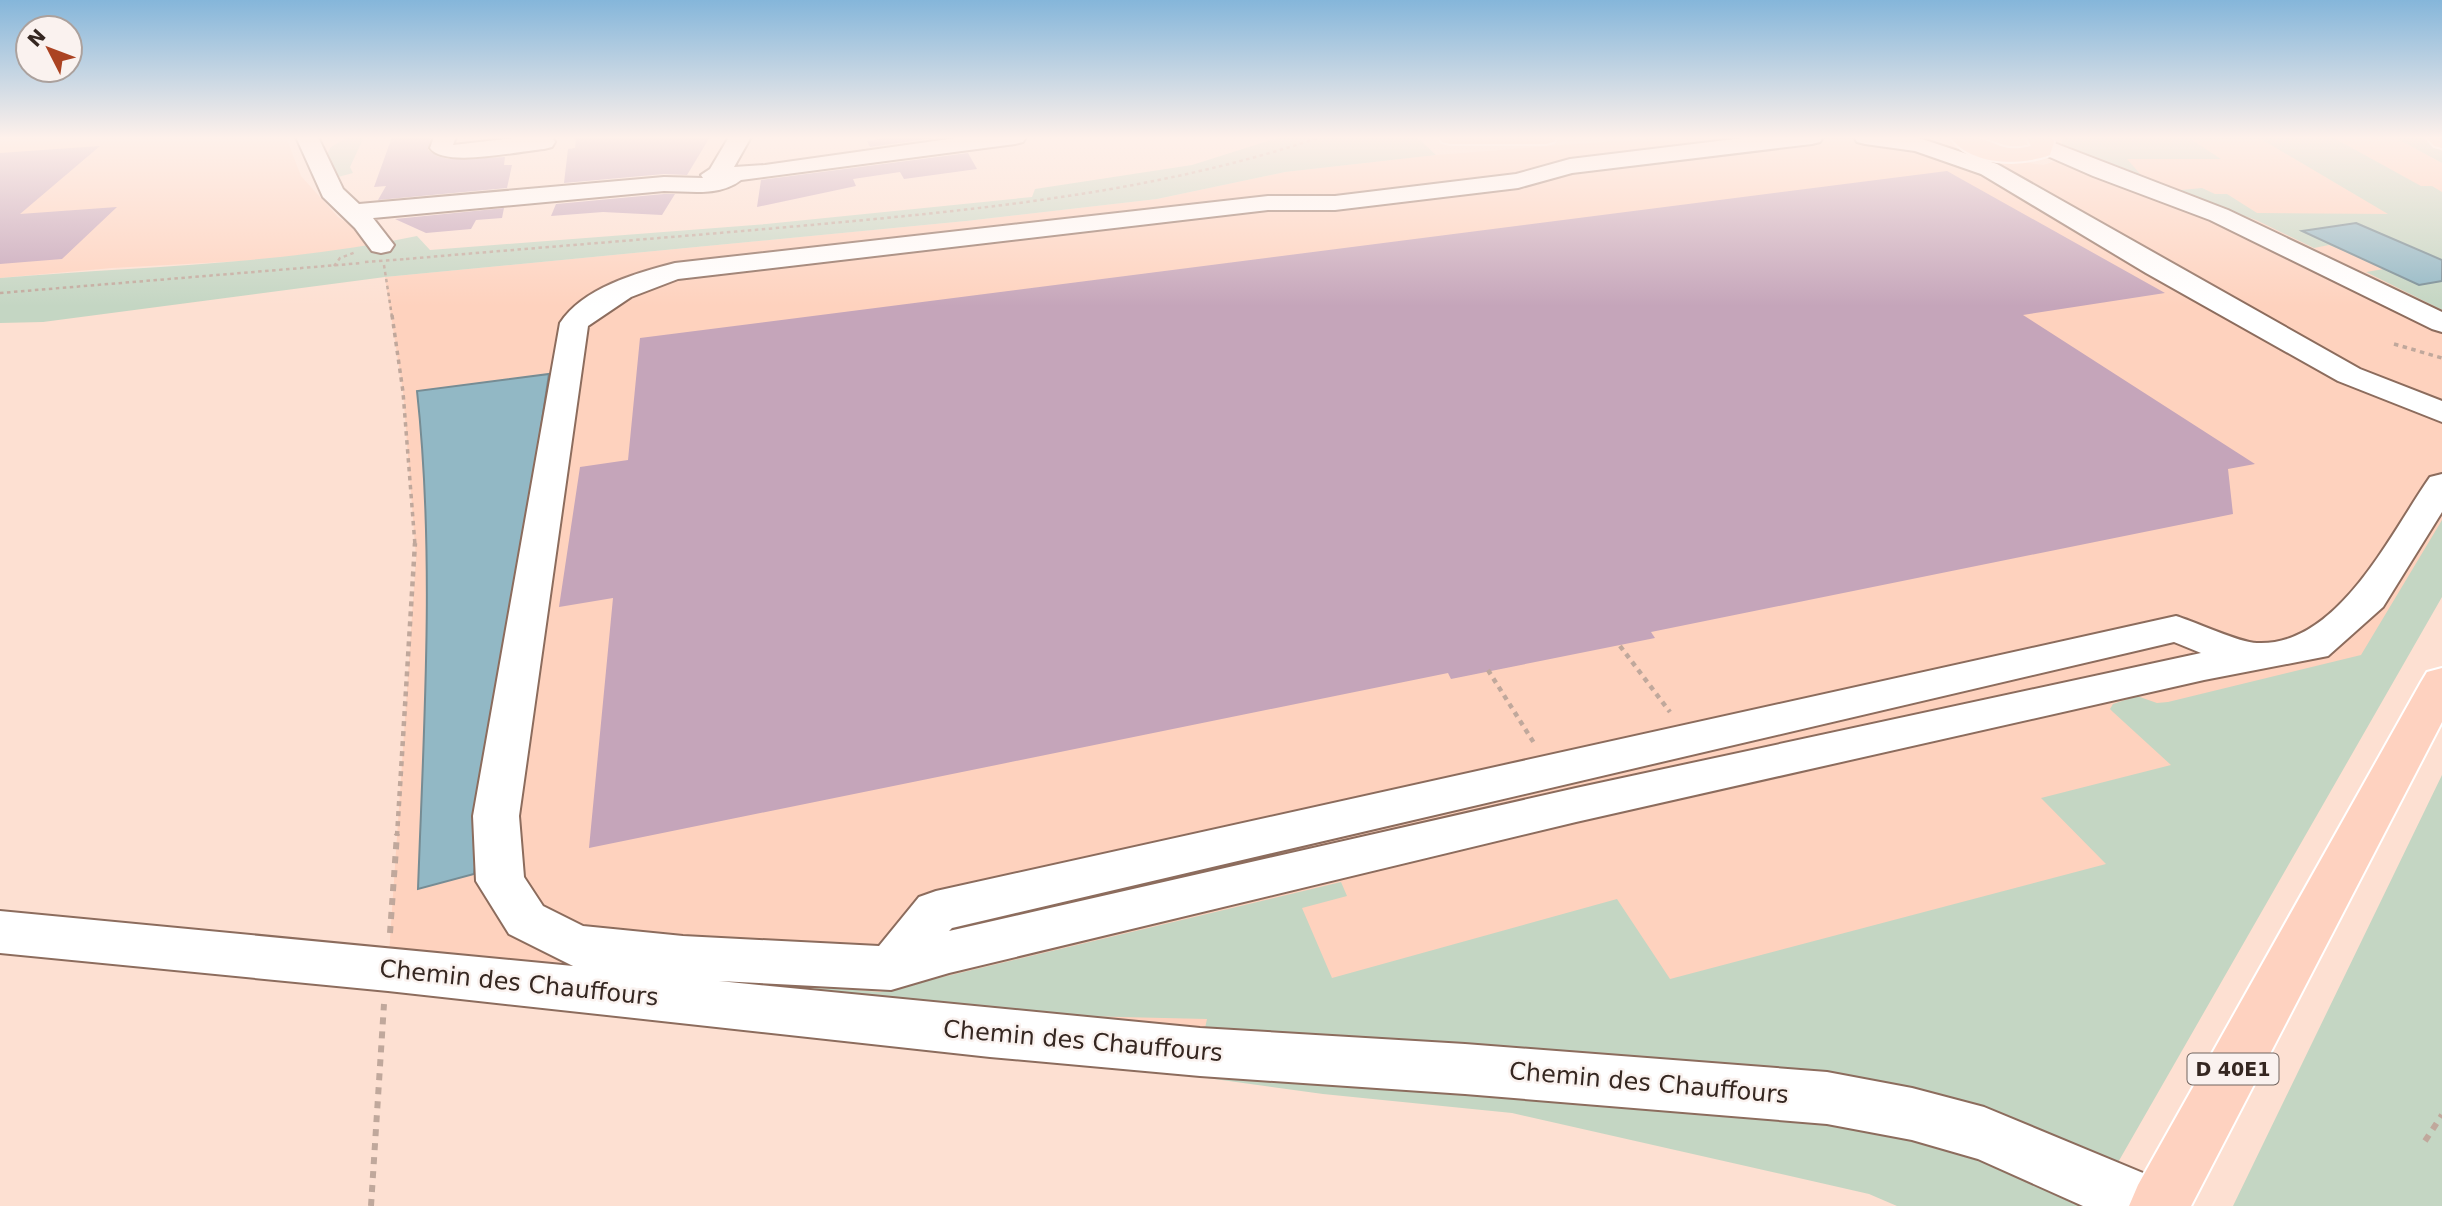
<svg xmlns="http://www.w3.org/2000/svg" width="2442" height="1206" viewBox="0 0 2442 1206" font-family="'DejaVu Sans',sans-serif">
  <rect width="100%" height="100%" fill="#fde0d2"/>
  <path fill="#fed2be" d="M0,137H286L301,176L338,217L381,245L263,260L112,268L0,278Z
    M1666,137H1918L1989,158L2044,165L2077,153L2076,137H2394L2442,163V527L2101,1096L1200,1052L388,969L416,557L403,392L385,277L966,221L1157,199L1285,172L1436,155Z"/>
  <path fill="#c4d6c3" d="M348,137H364L350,167L353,173L338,177L327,154L331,147Z
    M1281,137H1417L1436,155L1285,172L1157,199L966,221L385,277L43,322L0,323V278C139,266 280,265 417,236L430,250L766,224L1032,197L1035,189L1192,165Z
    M2063,137H2332L2421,186H2432L2442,192V260L2356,223L2303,231L2354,255L2329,245L2314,248L2256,220L2171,191L2202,188L2215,194H2227L2257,213L2388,214L2261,139L2192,140L2221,159H2127L2141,175L2163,184L2154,185L2066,150L2062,145Z
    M2394,137H2422L2442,151V163Z
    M2384,269L2419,285L2442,281V310L2366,272Z
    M2442,520V597L2093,1206H1897L1869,1194L1512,1113L1323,1094L1200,1077V1063L1984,1134L1203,1037L1207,1019L1036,1015L769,999L784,984L880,992L1341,882L1347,896L1302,908L1332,978L1617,899L1670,979L2106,864L2041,798L2171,765L2113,712L2110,709L2113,704L2137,696L2157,703L2168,702L2361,655Z
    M2442,775V1206H2233Z"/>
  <path fill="#92b8c5" stroke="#768c94" stroke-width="2" d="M2356,223L2442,260V281L2419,285L2302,231Z
    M549,374L474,874L418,889C424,723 435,556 417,391Z"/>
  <path fill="#c5a5ba" d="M392,137H431L428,150L437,156L449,159L505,157L504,165H512L507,188L378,200L386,186L374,187Z
    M576,137H710L687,175L664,174L564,183L568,149L575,148Z
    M891,137H941L764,162L870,147L867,141Z
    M100,146L20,214L117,207L62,259L0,264V153Z
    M968,153L977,169L904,179L900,172L853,179L856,186L757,207L761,180Z
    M1947,171L2165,293L2023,315L2255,464L2228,469L2233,514L1651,632L1655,638L1451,679L1448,673L589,848L613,598L559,607L580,467L628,460L640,338Z
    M664,194H675L662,215L603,212L551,216L556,204Z
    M504,208L502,218L476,220L471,229L426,233L395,219Z"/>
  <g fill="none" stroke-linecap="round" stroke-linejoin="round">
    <g stroke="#8c6c5d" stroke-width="4">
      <path id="minor" d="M296,137H318L343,189L359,204L664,177L703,178L701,175L710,169L729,137H751L734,167L765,165L963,137H1026L1023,142L1015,144L741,180C719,197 690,191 664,191L373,218L394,245L390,251L381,253L372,251L355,228L323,197Z
        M434,137H456L453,145L523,137H552L555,142L552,147L544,149C520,151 443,168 430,148Z
        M1751,137H1823L1820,142L1812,144L1572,173L1518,188L1335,210H1268L678,279L631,297L588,326L519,816L524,877L543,906L583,926L683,936L879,946L919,897L936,891L2176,616C2196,622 2240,643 2257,643C2338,647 2390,534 2430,477L2442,474V512L2383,607L2328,656L2204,680L1576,822L949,973L891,990L719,981L1200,1028L1465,1044L1827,1072L1912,1088L1984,1107L2172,1185L2181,1206H2083L1978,1159L1912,1140L1827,1124L1465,1094L1200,1076L990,1057L388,991L0,953V911L573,966L509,934L476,881L473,816L560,323C583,288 636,273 675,263L1268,196H1335L1516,174L1570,159ZM2174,642L2201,653L1576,788L949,931L952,928Z
        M1854,137L1919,138L1997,164L2360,369L2442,401V422L2338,381L2146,273L1981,174L1915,151L1865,144L1857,142Z
        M2044,139L2228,210L2442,312V332L2432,329L2210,220L2093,176L2036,151L2033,146L2036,141Z"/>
    </g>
    <g stroke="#fff" stroke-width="4">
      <path id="major" d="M1439,137H1557L1554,142L1546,144H1450L1442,142Z
        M1950,137C1958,137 1967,136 1974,137C1997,142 2003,153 2031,146L2026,137H2051L2054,142L2050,155C2020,166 1971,166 1950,137Z
        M2426,137H2442V148L2434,146Z
        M2442,668V722L2191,1206H2129L2138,1185L2421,682L2427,672Z"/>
    </g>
    <path stroke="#c0a89c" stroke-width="2.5" stroke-dasharray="3.5 3.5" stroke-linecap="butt" d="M406,259C555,246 705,235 854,221C1013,206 1169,188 1321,137
      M384,265L392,317
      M334,266L340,258L356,252
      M0,293L362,263"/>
    <path stroke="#c0a89c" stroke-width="3.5" stroke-dasharray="4.5 4.5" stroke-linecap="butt" d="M392,315L403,392L415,545
      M2394,344L2442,358"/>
    <path stroke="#c0a89c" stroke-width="4.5" stroke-dasharray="5 5" stroke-linecap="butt" d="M1620,646L1670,712
      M1488,670L1534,743
      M397,836L415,543"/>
    <path stroke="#c0a89c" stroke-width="6" stroke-dasharray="7 7" stroke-linecap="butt" d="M390,933L397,834
      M2425,1141L2442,1115
      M371,1206L384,1004"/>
    <use href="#minor" fill="#fff" fill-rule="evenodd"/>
    <use href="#major" fill="#fed2c0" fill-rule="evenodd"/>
    <path stroke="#c0a89c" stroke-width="2.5" stroke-dasharray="3.5 3.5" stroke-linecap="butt" d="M365,262L406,259"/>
  </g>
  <linearGradient id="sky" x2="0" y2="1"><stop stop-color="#85b6da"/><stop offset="0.45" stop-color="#fef1eb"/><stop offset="1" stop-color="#fef1eb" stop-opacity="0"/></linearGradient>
  <rect width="2442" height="306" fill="url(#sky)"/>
  <g text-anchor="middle" stroke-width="5" stroke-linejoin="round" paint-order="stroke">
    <rect fill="#faf2ef" stroke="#70645f" stroke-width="2" x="2187.5" y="1053.5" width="91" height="31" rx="5"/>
    <g font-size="19" font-weight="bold" fill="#352721">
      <text x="2233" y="1076">D 40E1</text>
    </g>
    <g font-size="24" fill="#352721" stroke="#faf2ef">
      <text transform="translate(519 983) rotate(6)" y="8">Chemin des Chauffours</text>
      <text transform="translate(1083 1041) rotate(5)" y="8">Chemin des Chauffours</text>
      <text transform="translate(1649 1083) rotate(5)" y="8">Chemin des Chauffours</text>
    </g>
  </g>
  <g transform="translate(49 49) rotate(312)"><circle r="33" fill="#faf2ef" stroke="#aba19d" stroke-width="2"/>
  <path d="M0-5L12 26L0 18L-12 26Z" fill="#ab4322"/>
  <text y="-10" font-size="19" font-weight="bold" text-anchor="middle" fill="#352721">N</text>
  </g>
</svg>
